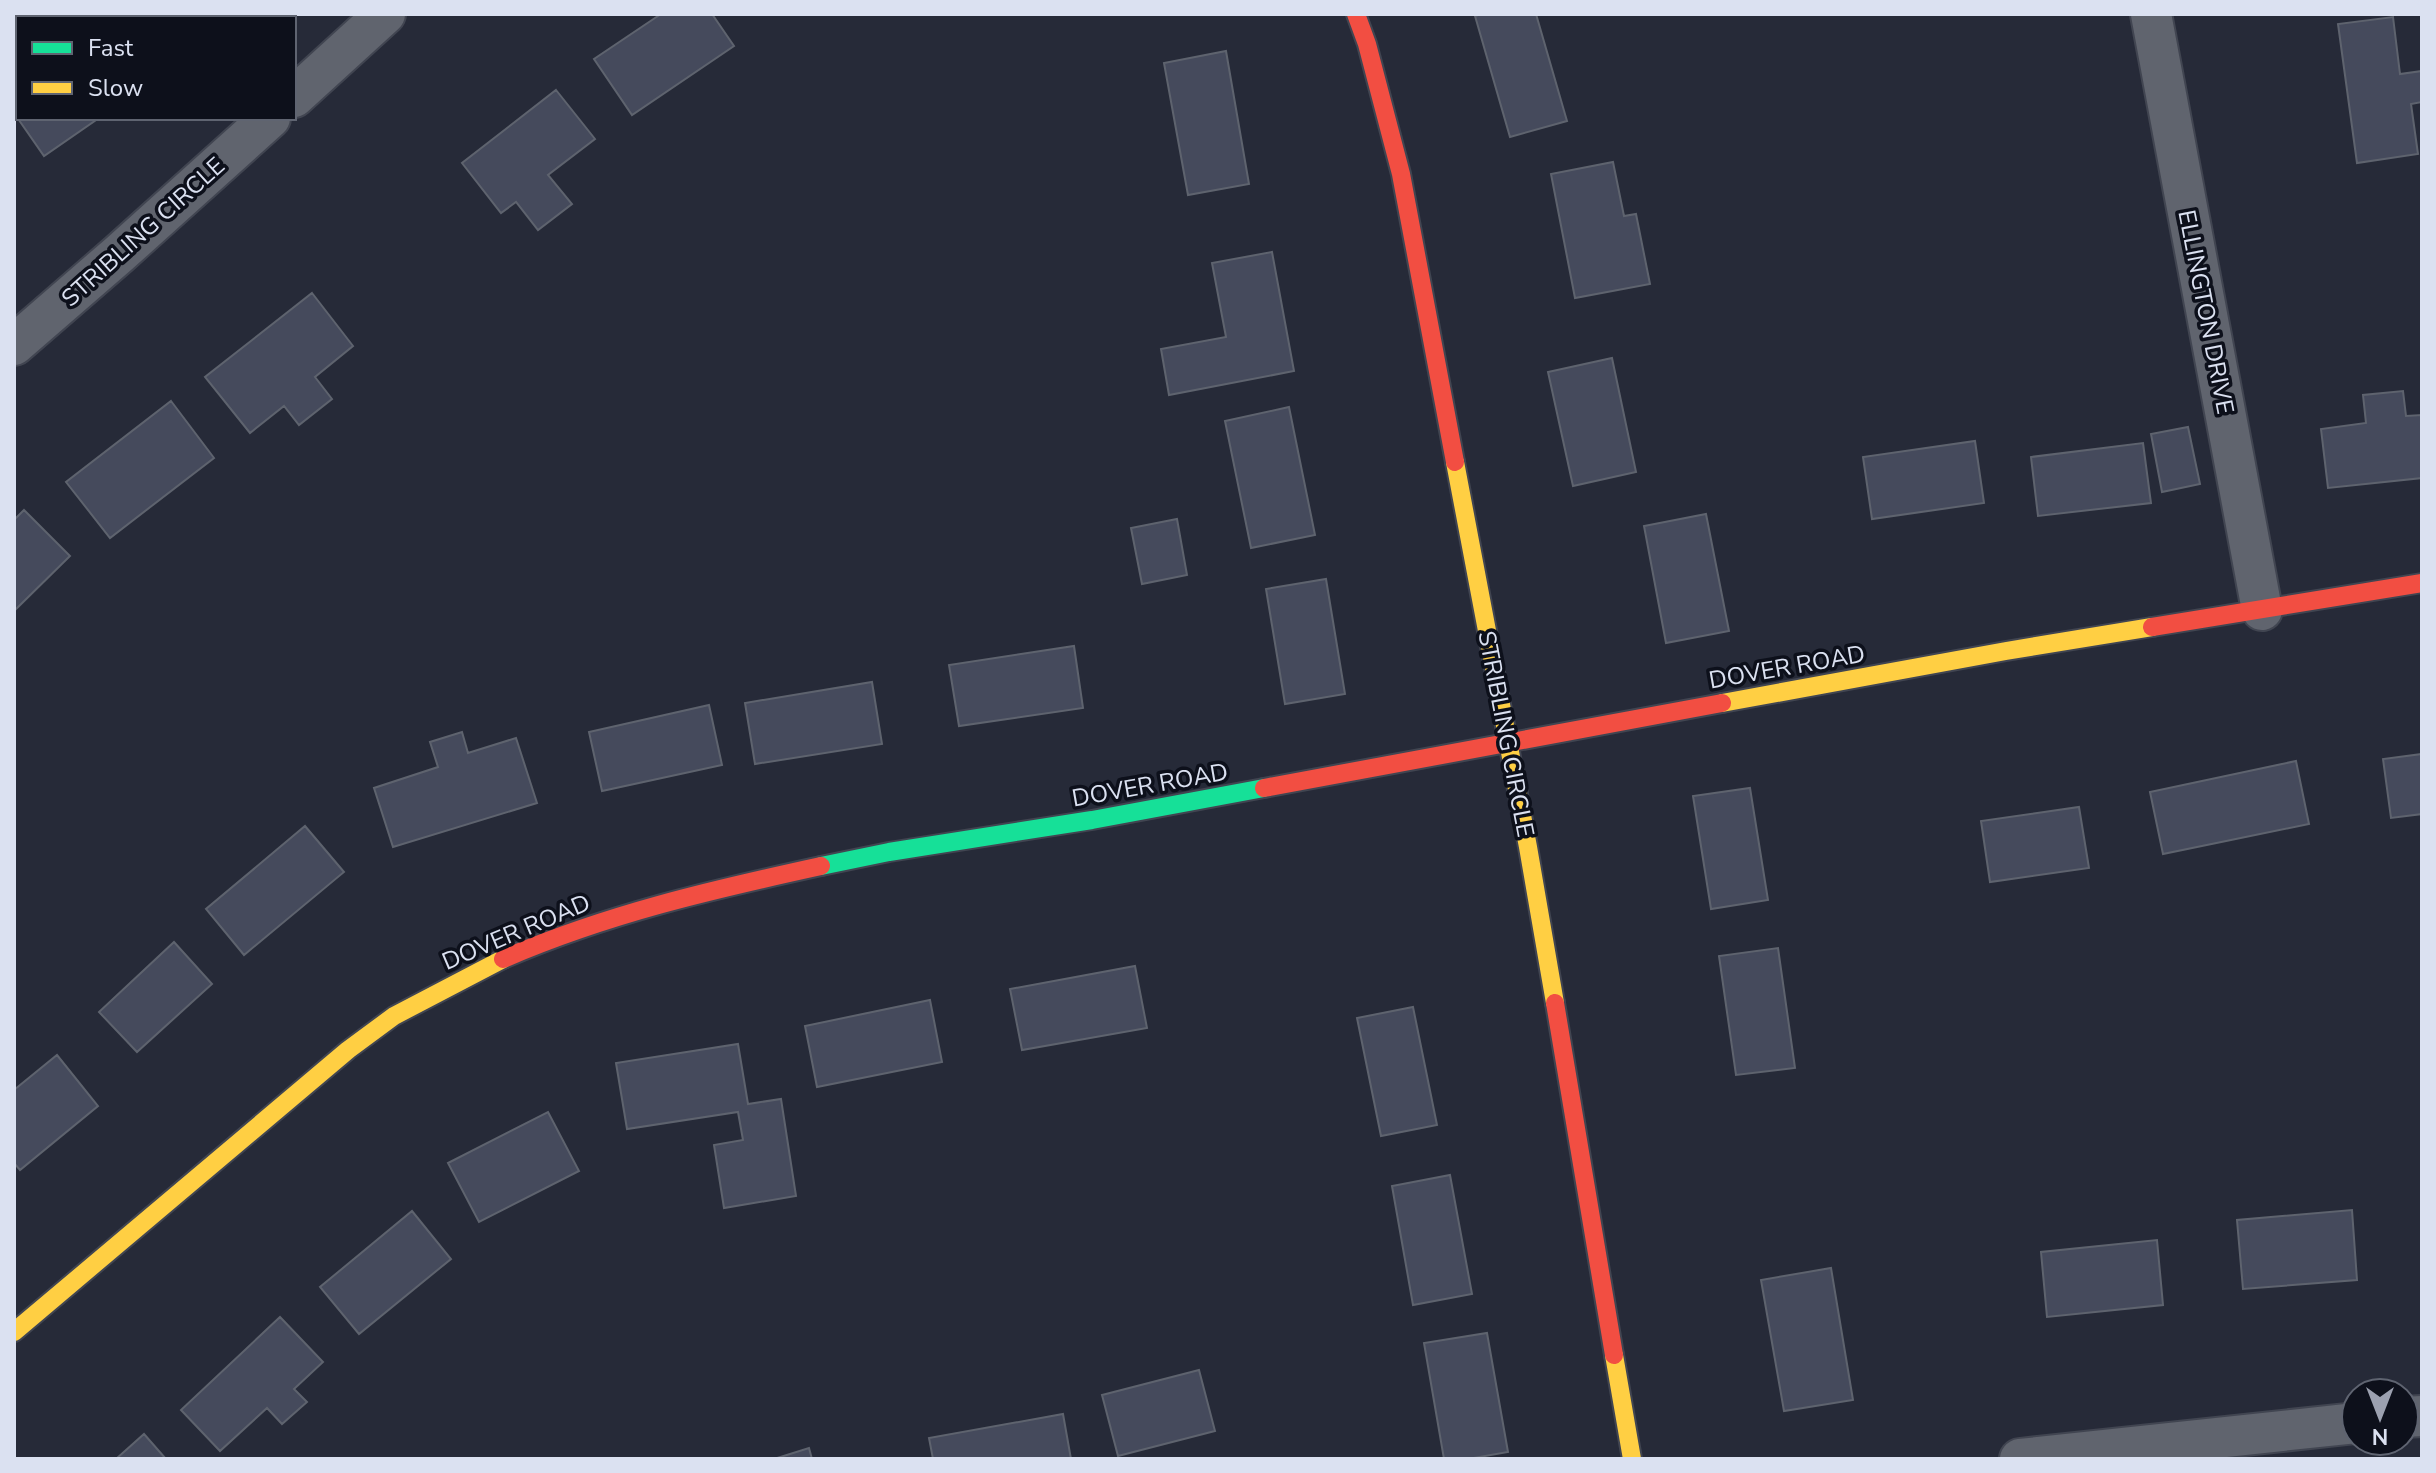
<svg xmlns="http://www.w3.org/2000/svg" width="2436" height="1473" viewBox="0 0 2436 1473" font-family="'Nunito Sans',sans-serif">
  <rect width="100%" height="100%" fill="#262a38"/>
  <path fill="#454a5c" stroke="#5e636e" stroke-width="2" d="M172,14H220L215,18H175Z
    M661,14H712L734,46L632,115L594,59Z
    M1481,14H1536L1567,121L1510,137L1475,16Z
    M2393,17L2400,74L2422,71V102L2411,104L2418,154L2357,163L2338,24Z
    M1226,51L1249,184L1188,195L1164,63Z
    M556,90L595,139L548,175L572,204L538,230L516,202L501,213L462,163Z
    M18,101V118H99L44,156L14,113V103Z
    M1613,162L1624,216L1636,214L1650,284L1575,298L1551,174Z
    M1272,252L1294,371L1169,395L1161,349L1226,337L1212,263Z
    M312,293L353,346L315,377L332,399L299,425L284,406L250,433L205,377Z
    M1612,358L1636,472L1573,486L1548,372Z
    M2403,391L2406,416L2422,415V478L2328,488L2321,429L2366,423L2363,395Z
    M171,401L214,458L110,538L66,482Z
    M1289,407L1315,535L1251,548L1225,421Z
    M2188,427L2200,484L2162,492L2151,434Z
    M1975,441L1984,503L1872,519L1863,457Z
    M2143,443L2151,503L2038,516L2031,457Z
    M24,510L70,556L14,611V520Z
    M1706,514L1729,631L1666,643L1644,526Z
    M1177,519L1187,575L1142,584L1131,528Z
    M1326,579L1345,694L1285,704L1266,589Z
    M1074,646L1083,708L959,726L949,665Z
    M872,682L882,744L755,764L745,703Z
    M709,705L722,765L602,791L589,732Z
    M462,732L468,753L516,738L537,803L393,847L374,788L438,767L430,742Z
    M2422,754V814L2391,818L2383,759Z
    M2296,761L2309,824L2163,854L2150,792Z
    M1750,788L1768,900L1711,909L1693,796Z
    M2079,807L2089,868L1990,882L1981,821Z
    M305,826L344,872L244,955L206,909Z
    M174,942L212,984L137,1052L99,1012Z
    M1778,948L1795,1068L1736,1075L1719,956Z
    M1135,966L1147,1028L1022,1050L1010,989Z
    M930,1000L942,1062L817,1087L805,1026Z
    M1413,1007L1437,1125L1381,1136L1357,1018Z
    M738,1044L748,1104L781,1099L796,1196L724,1208L714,1145L743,1140L738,1112L627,1129L616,1063Z
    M57,1055L98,1106L20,1170L14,1163V1090Z
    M548,1112L579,1171L479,1222L448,1163Z
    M1450,1175L1472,1294L1413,1305L1392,1186Z
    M2352,1210L2357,1280L2243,1289L2237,1220Z
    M412,1211L451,1259L359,1334L320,1287Z
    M2157,1240L2163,1305L2047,1317L2041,1252Z
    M1831,1268L1853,1400L1784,1411L1761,1280Z
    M280,1317L323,1362L294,1389L307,1402L282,1424L267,1408L220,1451L181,1410Z
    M1487,1333L1508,1452L1468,1459H1444L1424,1343Z
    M1199,1370L1215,1431L1118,1456L1102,1395Z
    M1063,1414L1071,1459H933L929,1438Z
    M144,1434L166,1459H116Z
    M809,1448L812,1459H774Z"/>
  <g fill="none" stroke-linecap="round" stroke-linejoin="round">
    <g stroke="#414551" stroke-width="44">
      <path id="street" d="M2151,14L2262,610
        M294,97L385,14
        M14,345L119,254L270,118
        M2404,1417L2422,1416
        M2020,1459L2356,1423"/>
    </g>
    <g stroke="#414551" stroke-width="22">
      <path id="fast" d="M821,866L889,852L1092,820L1264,788"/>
    </g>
    <g stroke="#414551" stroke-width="22">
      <path id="slow" d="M1455,462L1528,847L1555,1003
        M1722,703L2006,651L2152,627
        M14,1332L348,1050L394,1016L503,959
        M1614,1355L1632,1459"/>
    </g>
    <g stroke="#414551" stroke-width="22">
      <path id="jam" d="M1356,14L1367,44L1401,174L1455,462
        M2152,627L2422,583
        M1264,788L1722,703
        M503,959C607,914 711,890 821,866
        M1555,1003L1614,1355"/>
    </g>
    <use href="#street" stroke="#60646e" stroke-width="40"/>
    <use href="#fast" stroke="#16e098" stroke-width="18"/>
    <use href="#slow" stroke="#ffcf43" stroke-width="18"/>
    <use href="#jam" stroke="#f24e42" stroke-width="18"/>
  </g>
  <g text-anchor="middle" stroke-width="7" stroke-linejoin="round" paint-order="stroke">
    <g font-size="24" fill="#dbe1f1" stroke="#0d101b">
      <text transform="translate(143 232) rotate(-42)" y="8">STRIBLING CIRCLE</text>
      <text transform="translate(2206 312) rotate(79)" y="8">ELLINGTON DRIVE</text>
      <text transform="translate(1787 667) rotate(-10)" y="8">DOVER ROAD</text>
      <text transform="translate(1506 734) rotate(79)" y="8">STRIBLING CIRCLE</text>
      <text transform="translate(1150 785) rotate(-10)" y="8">DOVER ROAD</text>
      <text transform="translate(516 932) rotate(-23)" y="8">DOVER ROAD</text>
    </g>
  </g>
  <rect width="2436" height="1473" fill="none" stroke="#dbe1f1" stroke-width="32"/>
  <rect x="16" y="16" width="280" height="104" fill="#0d101b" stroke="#5f6471" stroke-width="2"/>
  <rect x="32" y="42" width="40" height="12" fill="#16e098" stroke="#5f6471" stroke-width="2"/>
  <text x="88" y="56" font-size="24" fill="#dbe1f1">Fast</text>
  <rect x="32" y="82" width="40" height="12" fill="#ffcf43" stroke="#5f6471" stroke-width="2"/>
  <text x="88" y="96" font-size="24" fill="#dbe1f1">Slow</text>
  <g transform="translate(2380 1417) rotate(180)"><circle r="38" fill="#0d101b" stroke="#5f6471" stroke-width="2"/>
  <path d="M0-6L14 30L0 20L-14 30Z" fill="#9ca1b0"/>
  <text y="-12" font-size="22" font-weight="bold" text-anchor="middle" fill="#dbe1f1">N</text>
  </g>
</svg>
